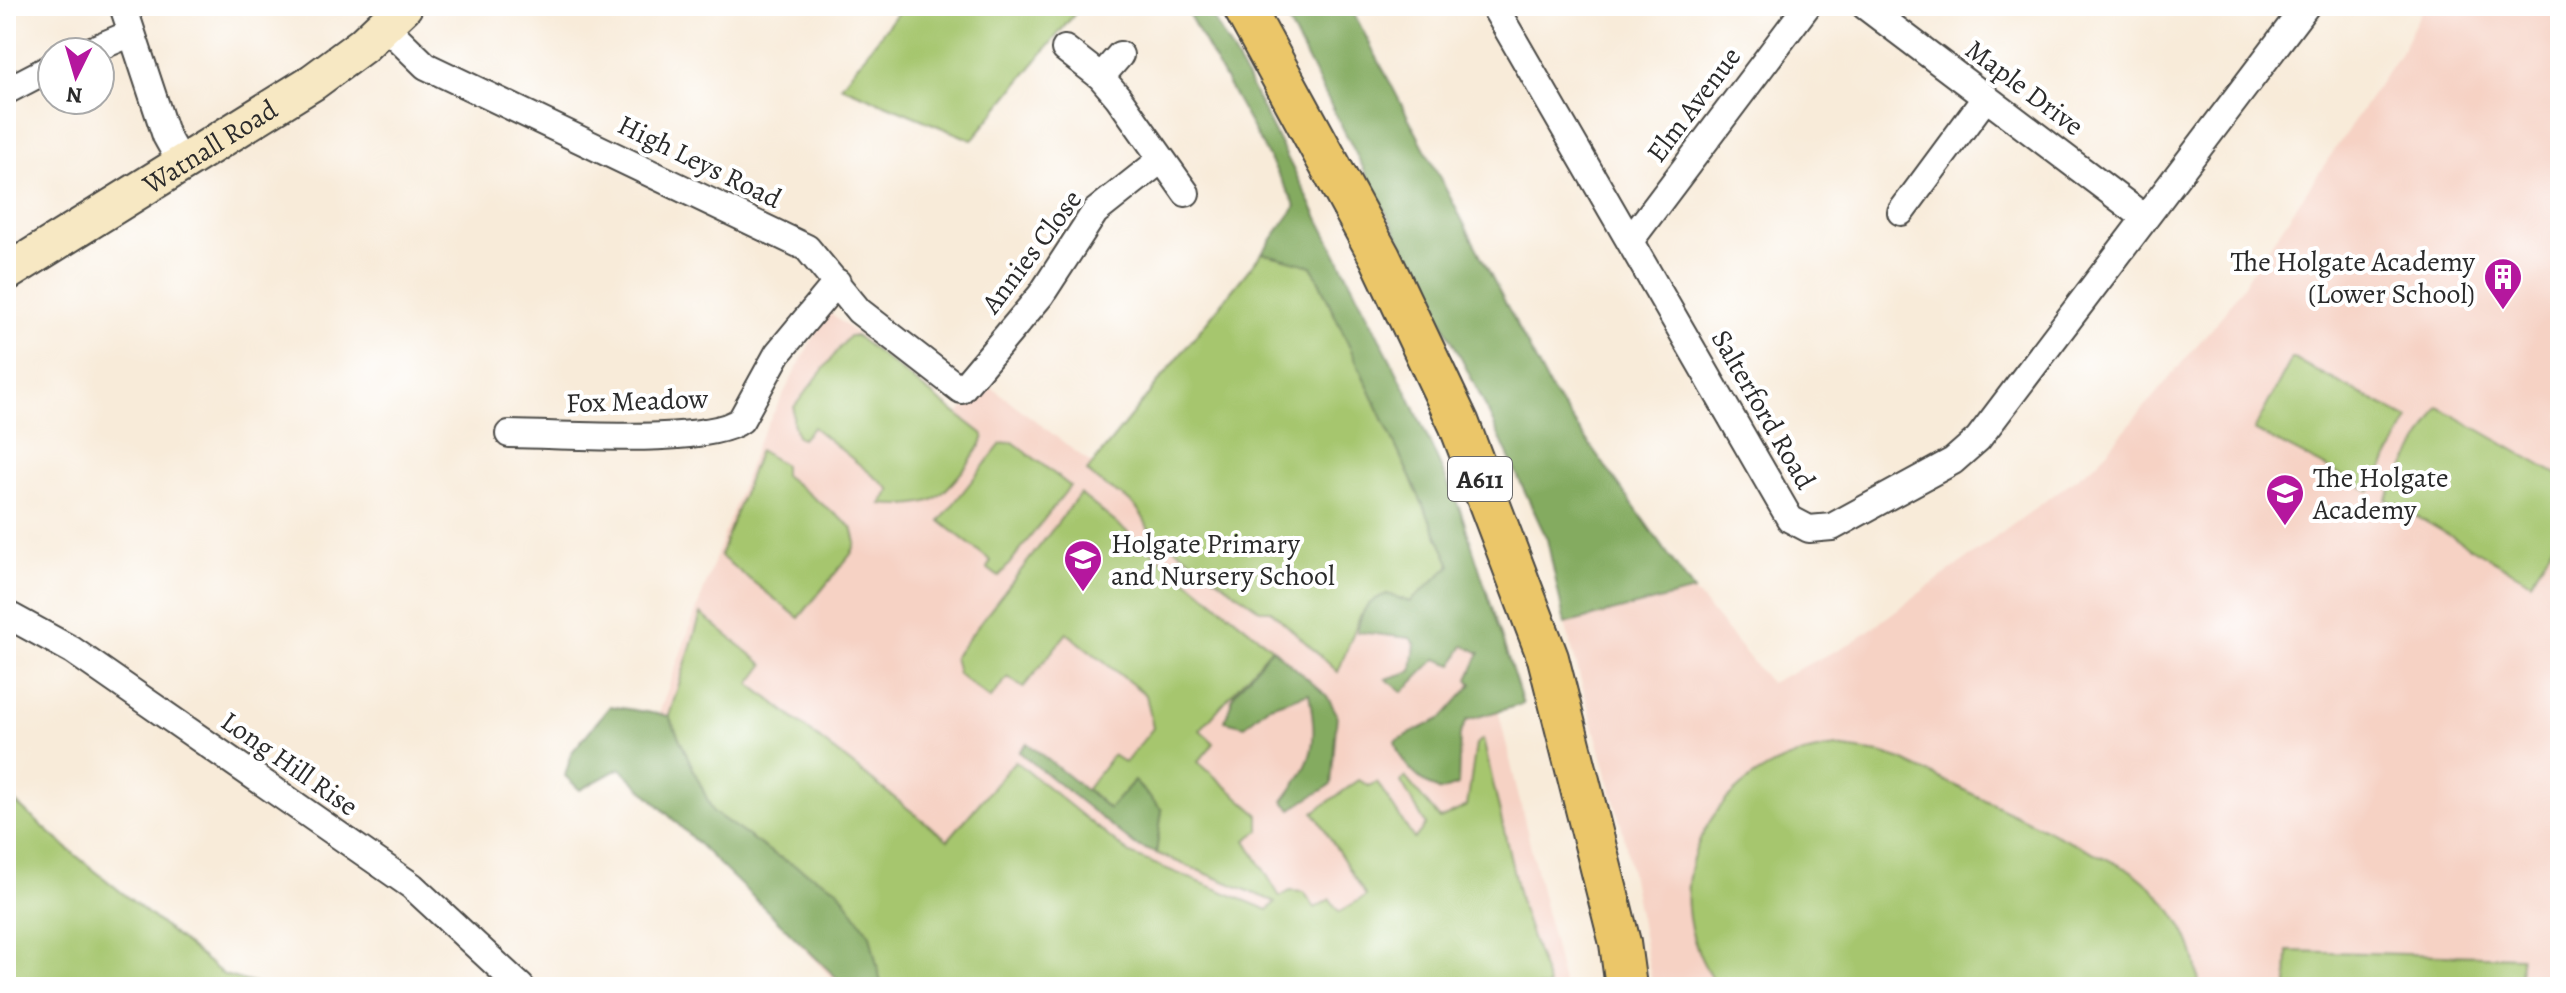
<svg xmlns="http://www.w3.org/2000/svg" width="2566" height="993" viewBox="0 0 2566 993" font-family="Alegreya,serif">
  <rect width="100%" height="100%" fill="#fff"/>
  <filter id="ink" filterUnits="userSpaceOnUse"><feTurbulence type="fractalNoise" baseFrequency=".0125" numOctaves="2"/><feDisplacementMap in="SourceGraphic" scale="16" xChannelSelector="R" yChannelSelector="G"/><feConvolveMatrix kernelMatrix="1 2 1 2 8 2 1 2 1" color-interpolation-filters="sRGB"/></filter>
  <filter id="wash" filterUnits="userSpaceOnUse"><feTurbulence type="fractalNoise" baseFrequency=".006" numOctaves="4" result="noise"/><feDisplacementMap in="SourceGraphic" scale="32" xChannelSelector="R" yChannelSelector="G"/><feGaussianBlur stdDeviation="1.8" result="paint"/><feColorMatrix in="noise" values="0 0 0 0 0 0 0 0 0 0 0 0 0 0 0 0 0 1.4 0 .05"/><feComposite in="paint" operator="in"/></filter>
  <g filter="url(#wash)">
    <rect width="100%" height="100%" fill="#f8ebd9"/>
    <path fill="#f6d2c4" d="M2424,6H2560V987H1653L1624,836L1565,624L1694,591L1770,683L1853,642L2097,463L2225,312L2402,50Z
      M1262,253L1312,266L1477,621L1564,987H840L786,930L706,822L659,713L757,444L827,311L959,414L986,383L1092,464Z"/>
    <path fill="#a6c66e" stroke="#68784c" stroke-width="2" d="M903,6H1081L972,140L841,86Z
      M1262,253L1312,266L1451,565L1410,602L1387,594L1360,616L1338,672L1270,610H1260L1148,528C1134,491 1109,496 1087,471Z
      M849,336H856L984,435C982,450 945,496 930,501C913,506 898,506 881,504L891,490L813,427L802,439L797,436L793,422L794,407Z
      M2292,358L2409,419L2371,491L2254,430Z
      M2439,407L2560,476V532L2531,582L2386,499Z
      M1013,442L1070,486L999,577L987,568L991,561L940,521L1001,444Z
      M759,450L784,465V475L852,527L856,543L851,554L799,618L720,556Z
      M1080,494L1272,648L1200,730L1214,743L1198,762L1259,815V831L1246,840L1280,897L1290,891L1304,892L1315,908L1330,899L1339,912L1366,896L1314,812L1359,780L1369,786L1377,782L1414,839L1426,825L1401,782L1405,777L1440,819L1467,806L1476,744L1483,739L1522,909L1549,987H877L881,983L838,889L775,855L713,812L669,716L701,614L764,665L750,684L948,840L1015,761L1130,854L1268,910L1275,902L1156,853L1162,810L1134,781L1109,809L1087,789L1113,755L1125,763L1153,728L1146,695L1067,633L1023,688L1008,677L990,699L958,674L954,657Z
      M1836,747L1880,753L1902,760L2130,870C2169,898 2197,938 2199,987H1718C1643,883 1715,759 1836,747Z
      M6,794L68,849L224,975L266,987H6Z
      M2288,951L2521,957L2520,987H2287Z"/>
    <path fill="#84ab61" stroke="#586b46" stroke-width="2" d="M1184,6H1206L1242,69L1408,394L1461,512L1523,704L1467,720L1460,734L1458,785L1441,791C1421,783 1399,763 1395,741L1442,718L1472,684L1468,679L1480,653L1464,645L1453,665L1436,659L1403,692L1386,679L1412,671L1415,643L1410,638L1357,632C1361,611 1367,601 1387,594L1410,602L1451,565L1312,266L1262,253L1296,206Z
      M1280,6H1350L1551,390L1694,591L1565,624L1547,539L1481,397Z
      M1272,648L1327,696L1337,714L1331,785L1291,809L1283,801C1315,759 1318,745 1309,693L1267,707L1245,726L1225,721L1234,694Z
      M610,706L669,716L713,812L775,855L838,889L870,935L881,983L877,987H846L620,768L580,790L565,776L572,752Z
      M1027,743L1109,809L1134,781L1162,810L1156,853L1135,845L1019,752Z"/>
  </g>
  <g filter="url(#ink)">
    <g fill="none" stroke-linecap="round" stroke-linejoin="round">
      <g stroke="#4a4845" stroke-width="30">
        <path id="minor" d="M123,6L166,136L181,163
          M1494,6L1790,519L1809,529L1832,527L1953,461L1978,439L2306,6
          M1865,6L2145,218
          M385,26L426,66L807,248L859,311L961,390L1041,295L1095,212L1162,159
          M1065,49L1101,77L1118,97L1186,193
          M87,52L132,33
          M1101,77L1120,55
          M6,91L52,67
          M1901,212L1986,97
          M1630,241L1807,6
          M509,434C556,434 708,446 741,420L778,353L837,282
          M6,614L72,650L412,886L521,987"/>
      </g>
      <g stroke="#4a4845" stroke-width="40">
        <g id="secondary">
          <path id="s1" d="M6,273L313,82L363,45L404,6"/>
        </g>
      </g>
      <g stroke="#4a4845" stroke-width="44">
        <path id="primary" d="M1243,6L1380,257L1459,424L1548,658L1620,943L1626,987"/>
      </g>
      <use href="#minor" stroke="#fff" stroke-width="26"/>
      <use href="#secondary" stroke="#f7e8c3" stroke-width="36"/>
      <use href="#primary" stroke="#ebc669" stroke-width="40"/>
    </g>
  </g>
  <defs>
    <g id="building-pin" transform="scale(2)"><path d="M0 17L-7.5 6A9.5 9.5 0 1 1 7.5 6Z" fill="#b5179e" stroke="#fff"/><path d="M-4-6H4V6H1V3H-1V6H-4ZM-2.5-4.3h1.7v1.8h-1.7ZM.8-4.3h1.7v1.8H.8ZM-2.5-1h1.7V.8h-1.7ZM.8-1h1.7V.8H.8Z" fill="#fff"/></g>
    <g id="school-pin" transform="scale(2)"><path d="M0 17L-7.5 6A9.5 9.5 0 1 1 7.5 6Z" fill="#b5179e" stroke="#fff"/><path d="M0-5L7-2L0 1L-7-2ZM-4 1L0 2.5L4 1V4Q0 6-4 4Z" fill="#fff"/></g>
  </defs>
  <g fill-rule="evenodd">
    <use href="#building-pin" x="2503" y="277"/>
    <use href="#school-pin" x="2285" y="493"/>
    <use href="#school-pin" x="1083" y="559"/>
  </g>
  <g text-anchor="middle" stroke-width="8" stroke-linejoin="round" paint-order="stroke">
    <rect fill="#fff" stroke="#6b6b6b" stroke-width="2" x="1448" y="457" width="64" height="44" rx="6"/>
    <g font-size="26" font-weight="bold" fill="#2b2b2b">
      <text x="1480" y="488">A611</text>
    </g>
    <g font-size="28" fill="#2b2b2b" stroke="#fff">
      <text transform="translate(2025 87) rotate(37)" y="10">Maple Drive</text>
      <text transform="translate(1693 104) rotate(-53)" y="10">Elm Avenue</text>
      <text dy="10" stroke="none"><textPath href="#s1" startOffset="240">Watnall Road</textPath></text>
      <text transform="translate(700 161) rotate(26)" y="10">High Leys Road</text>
      <text transform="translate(1031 251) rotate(-53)" y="10">Annies Close</text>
      <text transform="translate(637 400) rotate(-2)" y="10">Fox Meadow</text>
      <text transform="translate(1764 409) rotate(60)" y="10">Salterford Road</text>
      <text transform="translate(290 763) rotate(35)" y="10">Long Hill Rise</text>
    </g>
    <g font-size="28" fill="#2b2b2b" stroke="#fff" text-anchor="start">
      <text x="2475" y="271" text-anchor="end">The Holgate Academy<tspan x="2475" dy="32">(Lower School)</tspan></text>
      <text x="2313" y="487">The Holgate<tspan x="2313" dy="32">Academy</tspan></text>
      <text x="1111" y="553">Holgate Primary<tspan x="1111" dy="32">and Nursery School</tspan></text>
    </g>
  </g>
  <rect width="2566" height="993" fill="none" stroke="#fff" stroke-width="32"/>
  <g transform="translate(76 76) rotate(185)"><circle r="38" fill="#ffffff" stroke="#aaaaaa" stroke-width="2"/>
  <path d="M0-6L14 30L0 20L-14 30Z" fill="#b5179e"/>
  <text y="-12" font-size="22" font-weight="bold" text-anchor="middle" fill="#2b2b2b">N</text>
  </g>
</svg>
